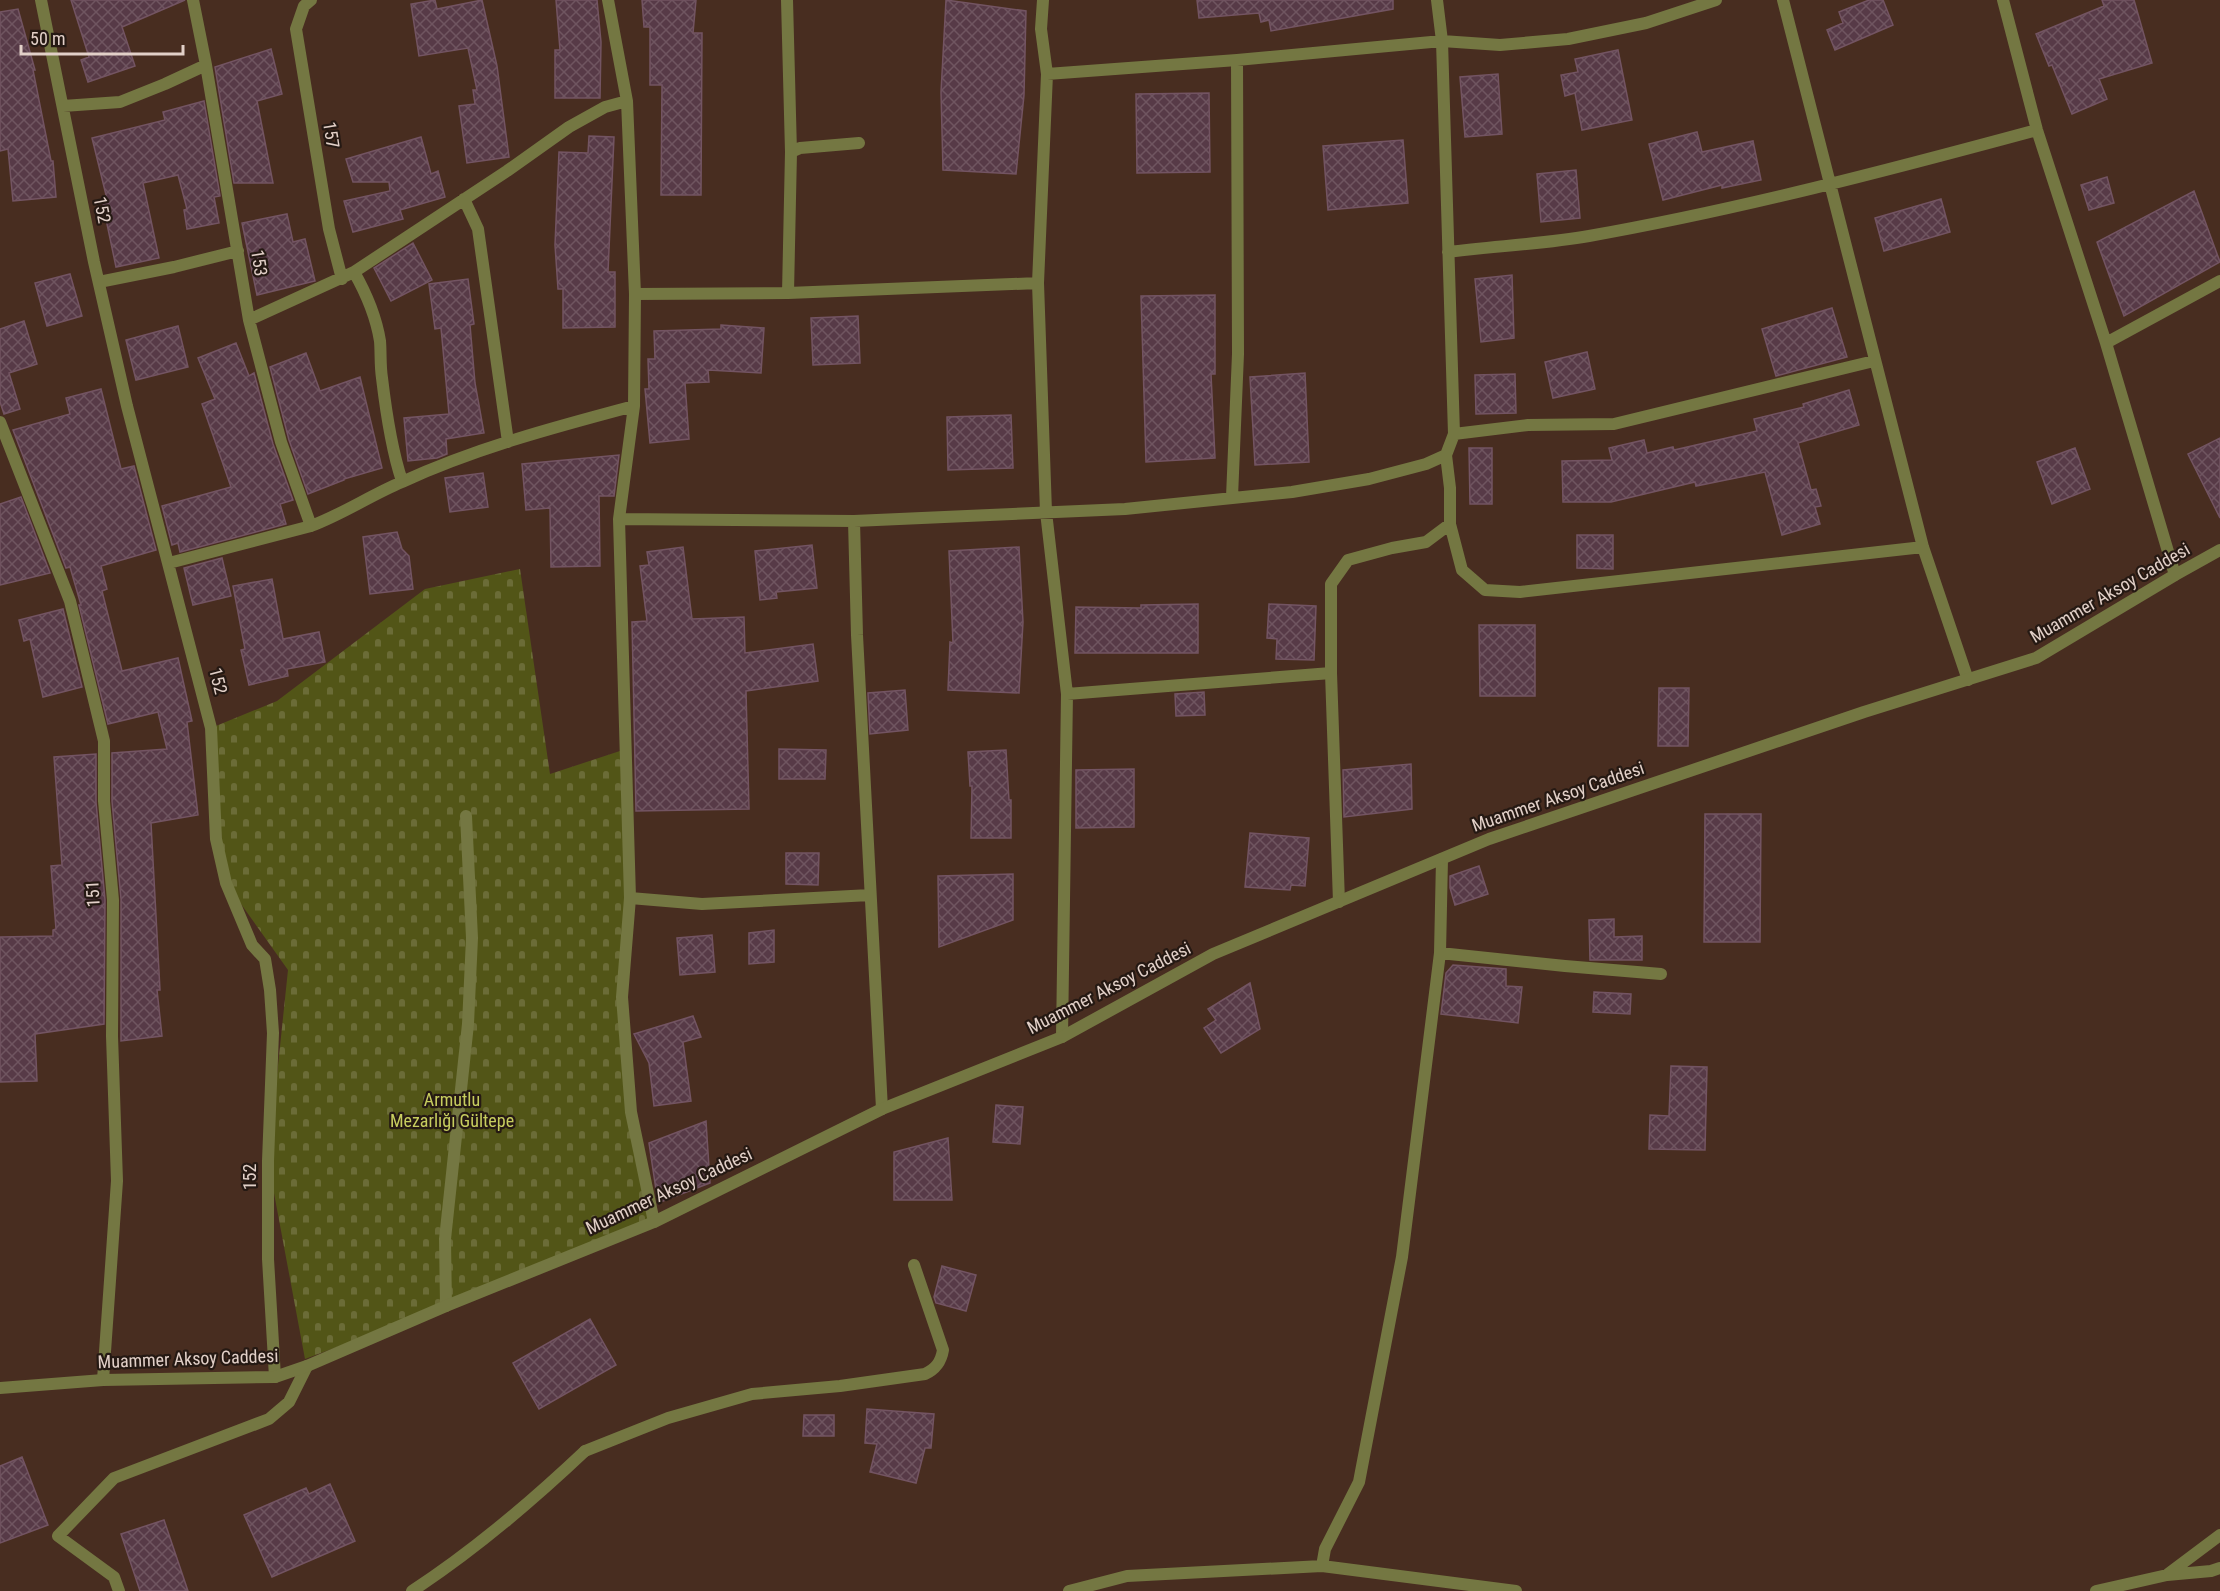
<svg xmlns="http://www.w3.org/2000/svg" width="2220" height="1591" viewBox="0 0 2220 1591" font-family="'Roboto Condensed',sans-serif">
  <defs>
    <pattern id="cemetery-stones" width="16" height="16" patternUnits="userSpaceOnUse" patternTransform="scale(1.5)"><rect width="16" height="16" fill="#525517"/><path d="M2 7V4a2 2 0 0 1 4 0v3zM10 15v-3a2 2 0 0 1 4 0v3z" fill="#6b6c37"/></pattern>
    <pattern id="building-cross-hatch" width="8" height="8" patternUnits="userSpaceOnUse" patternTransform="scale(1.5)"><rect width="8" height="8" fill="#573a47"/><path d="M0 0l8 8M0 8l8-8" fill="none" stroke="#6f5560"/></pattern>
  </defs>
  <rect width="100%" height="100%" fill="#482d20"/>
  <path fill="url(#cemetery-stones)" d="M520,569L550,774L626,749L629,859L622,997L631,1112L654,1222L446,1306L305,1359L268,1161L288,970L226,883L211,728L277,701L425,589Z"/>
  <path fill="url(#building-cross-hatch)" stroke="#735462" stroke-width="1.5" d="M71,0H185L122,27L135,66L88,82L81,60L89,57Z
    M435,0L437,9L482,0L497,66L509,157L467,163L459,106L475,104L473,90H477L468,48L419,56L411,4Z
    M556,0H597L601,42L600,98H555V50H560Z
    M642,0H696L693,33H702L701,195H661L662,85H650V27H644Z
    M946,0L1026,11L1024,95L1016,174L943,170L941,92Z
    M1197,0H1393V9L1271,31L1269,20L1261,22L1259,13L1199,18Z
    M1869,0H1883L1893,25L1835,50L1827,30L1843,23L1839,12Z
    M2102,0H2134L2152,63L2099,79L2107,99L2072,114L2052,65L2049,66L2036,34L2104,6Z
    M18,9L35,70H33L51,161H53L56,197L13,201L8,149L0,151V12Z
    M271,49L282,94L257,101L273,183H234L215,67Z
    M1618,50L1632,120L1582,130L1575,93L1565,96L1561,75L1578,72L1575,59Z
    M1498,74L1502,134L1465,137L1460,77Z
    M1209,93L1210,172L1137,173L1136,94Z
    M204,101L220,196L214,197L219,223L187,229L184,210L187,209L178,175L143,183L159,258L116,267L103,205L108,203L92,138L165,120L163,112Z
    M1697,132L1702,152L1753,141L1761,180L1722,188V185L1663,200L1649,144Z
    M589,136L614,137L608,272H615V327L563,328V289H558L555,245L559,152L588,153Z
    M421,137L431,174L438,171L445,197L400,210L403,219L353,232L344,201L390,191L389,182H353L346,159Z
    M1403,140L1408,203L1328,210L1323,146Z
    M1576,170L1580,218L1541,222L1537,174Z
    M2107,177L2114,203L2089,210L2081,185Z
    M2194,191L2220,262L2124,316L2097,242Z
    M1941,199L1950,232L1884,251L1875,218Z
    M287,214L293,242L305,239L315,281L257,295L242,223Z
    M413,243L432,280L391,301L374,268Z
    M70,274L82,316L47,326L35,283Z
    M1512,275L1514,338L1481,342L1475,279Z
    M468,279L474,324L470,325L475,383L484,433L446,439L447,454L437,458L408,461L404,418L449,414L441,328L435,329L429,284Z
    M1215,295V374H1211L1215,458L1146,462L1141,296Z
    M1832,308L1847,357L1776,376L1762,329Z
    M858,316L860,363L813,365L811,318Z
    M24,321L37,364L9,373L20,409L4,414L0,402V329Z
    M721,325L764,328L761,373L708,370L709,382L685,383L689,439L650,443L645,389H649L648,359H655L654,331L721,329Z
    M178,326L188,367L136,380L126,340Z
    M236,343L249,376L254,373L273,444L293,500L280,504L286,524L180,552L178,543L172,545L162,506L231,487L202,404L215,399L198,358Z
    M1587,352L1595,389L1553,398L1545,362Z
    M306,353L320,391L360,377L382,468L344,479V480L308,494L289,440L270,367Z
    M1305,373L1309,462L1255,465L1250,377Z
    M1515,374L1516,413L1476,414L1475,375Z
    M101,389L121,469L134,466L156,550L101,566L107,589L102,591L122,671L178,658L192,721L187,722L198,815L151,823L160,990H157L162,1036L121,1041V899L112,801V753L167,749L158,712L108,724L79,605H81L70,567L66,568L13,430L70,414L66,398Z
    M1849,390L1859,425L1798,443L1811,490L1816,489L1821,506L1815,507L1820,524L1782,535L1765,472L1696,486L1695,482L1611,502H1563L1562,461L1612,460L1609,448L1644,440L1647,453L1673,447L1674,450L1757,431L1754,419L1804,407L1803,404Z
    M1011,415L1013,468L948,470L947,417Z
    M2220,438V518L2188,454Z
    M1469,448H1492V504H1470Z
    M2075,448L2090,489L2052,504L2037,462Z
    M619,455L614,496H599L600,566L551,567L550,508L526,510L522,464Z
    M483,473L488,507L450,512L445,478Z
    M21,497L50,573L0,585V504Z
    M397,532L402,549L409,556L413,589L370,594L363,537Z
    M1577,535H1613V569L1577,568Z
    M812,545L817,588L776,592L777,598L760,600L755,551Z
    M683,547L692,619L744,617L745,653L813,644L818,681L746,691L749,809L636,811L632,622L647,621L640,566L649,565L647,552Z
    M1019,547L1023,622L1019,693L948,690L950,642L953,643L949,551Z
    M222,558L231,596L193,605L184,568Z
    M272,579L283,639L319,632L325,662L287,669L288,676L249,685L241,650L245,649L233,586Z
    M1198,604V653H1075L1076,607L1141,608V605Z
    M1269,604L1316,606L1314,660L1276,659L1277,639L1267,638Z
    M63,609L82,687L43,697L30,639L24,641L19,620Z
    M1479,625H1535V696H1480Z
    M1659,688H1689L1688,746H1658Z
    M905,690L908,730L870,734L868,693Z
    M1204,692L1205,715L1176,716L1175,694Z
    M779,749L826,750L825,779H779Z
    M1006,750L1009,800H1011V838H971L972,786H970L968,752Z
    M96,754V802L105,900L104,1024L35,1034L37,1081L0,1082V937L53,936V930L56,929L51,866L62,865L54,757Z
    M1411,764L1412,809L1344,817L1343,770Z
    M1134,769V827L1076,828V770Z
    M1705,814H1761L1760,942H1704Z
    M1250,833L1309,838L1305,886L1291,885L1290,890L1245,887Z
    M786,853H819L818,885L786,884Z
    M1479,866L1488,894L1455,905L1450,888V876Z
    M1013,874V920L939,947L938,876Z
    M1614,919V937L1642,936V960H1590L1589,920Z
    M774,930V962L749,964V933Z
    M712,935L715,972L680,975L677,938Z
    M1453,965L1506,969V986L1522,987L1518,1023L1441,1014L1446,973Z
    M1250,983L1260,1029L1221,1053L1204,1028L1216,1020L1208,1009Z
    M1594,992L1631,994L1630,1014L1593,1012Z
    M693,1016L701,1037L683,1042L691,1101L654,1106L649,1063L634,1034Z
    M1671,1066L1707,1067L1705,1150L1649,1149L1650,1115L1669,1116Z
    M996,1105L1023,1107L1020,1144L993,1142Z
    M706,1121L710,1183L658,1203L649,1143Z
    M948,1138L952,1200H894V1152Z
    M942,1266L976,1275L966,1311L936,1303L934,1297Z
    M590,1319L616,1365L539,1409L513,1363Z
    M867,1409L934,1414L931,1448H925L916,1483L870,1472L877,1444L865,1443Z
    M804,1415H834V1436H803Z
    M22,1457L48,1525L0,1543V1466Z
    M330,1484L355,1541L272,1577L244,1515L306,1488L309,1494Z
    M164,1520L188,1591H140L121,1534Z"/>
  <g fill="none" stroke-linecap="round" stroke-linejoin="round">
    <path stroke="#747742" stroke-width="12" d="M585,1451L668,1418L752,1394L840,1386L925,1374C936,1369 941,1362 943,1350L914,1265"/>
    <path stroke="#747742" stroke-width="12" d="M41,0L94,262L127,406L211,728L216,839L226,883L252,945L265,959L270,990L273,1033L268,1161V1259L275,1377
      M193,0L206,65L249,320L281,442L311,526
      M311,0L304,6L296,29L329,229L342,279
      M608,0L627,101L635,294L634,406L619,519L630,898L622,997L631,1112L654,1222
      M787,0L791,152
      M1043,0L1041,29L1047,74L1038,283L1046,512L1067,694L1062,1037
      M1783,0L1923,547L1968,680
      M2003,0L2037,130L2106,343L2175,575
      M1047,74L1237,60L1442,41L1500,45L1568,39L1646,23L1716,0
      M63,106L120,102L165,84L206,65
      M464,199L478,229L508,442
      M1448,252C1495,246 1543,244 1589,236C1741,209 1889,170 2037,130
      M354,272C366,293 376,316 380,341C381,353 380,365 382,378C386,412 391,448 402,481
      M99,282L174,267L238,251
      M788,293L791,152L800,148L859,143
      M635,294L788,293L1038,283
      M249,320L354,272L507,171L569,127L605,107L627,101
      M2106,343L2220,281
      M0,422L70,601L104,741V801L113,900L112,1036L117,1181L103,1380
      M1454,434L1528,425L1614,424L1874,361
      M1232,497L1238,354L1237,60
      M619,519L854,521L1125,509L1292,492L1369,479L1426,464L1446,455
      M854,521L857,635L882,1109
      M1450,524L1462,570L1485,590L1520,592L1923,547
      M169,563L311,526C343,514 371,495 402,482C476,448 555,427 634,406
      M1067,694L1331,673
      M630,898L702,904L870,895
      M1339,902L1331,673V584L1348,560L1392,548L1426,542L1450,524V488L1446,455L1454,434L1442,41L1437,0
      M1440,953L1565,966L1661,974
      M446,1306L445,1239L468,1024L472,938L466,816
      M1322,1566L1325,1549L1359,1482L1402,1257L1440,953L1442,859
      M2168,1574L2220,1535
      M119,1591L114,1577L58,1536L114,1478L269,1419L289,1402L307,1366
      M412,1591C475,1550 531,1502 585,1451
      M1069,1591L1127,1576L1322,1566L1516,1591
      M2096,1591L2167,1575L2211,1571L2220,1568"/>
    <path stroke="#747742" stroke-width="12" d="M0,1388L103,1380L275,1377L307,1366L446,1306L654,1222L882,1109L1062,1037L1213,954L1489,839L1864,712L2036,658L2175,575L2220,550"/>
  </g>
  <g text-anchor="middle" stroke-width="4.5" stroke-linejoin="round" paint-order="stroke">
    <g font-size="18" fill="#e2d0c8" stroke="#251913">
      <text transform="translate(331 135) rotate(81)" y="6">157</text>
      <text transform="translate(102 210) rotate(79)" y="6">152</text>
      <text transform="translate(259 263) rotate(81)" y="6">153</text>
      <text transform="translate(2110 593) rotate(-30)" y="6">Muammer Aksoy Caddesi</text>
      <text transform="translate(218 681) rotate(76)" y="6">152</text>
      <text transform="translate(1558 797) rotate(-19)" y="6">Muammer Aksoy Caddesi</text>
      <text transform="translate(93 894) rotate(-93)" y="6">151</text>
      <text transform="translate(1109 988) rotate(-27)" y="6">Muammer Aksoy Caddesi</text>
      <text transform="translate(250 1177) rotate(-90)" y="6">152</text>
      <text transform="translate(669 1191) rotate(-25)" y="6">Muammer Aksoy Caddesi</text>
      <text transform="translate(188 1359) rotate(-2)" y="6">Muammer Aksoy Caddesi</text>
    </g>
    <g font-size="18" fill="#c8ce5f" stroke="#251913">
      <text x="452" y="1106">Armutlu<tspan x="452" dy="21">Mezarlığı Gültepe</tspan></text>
    </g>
  </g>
  <path d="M21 45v9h162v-9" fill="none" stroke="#e2d0c8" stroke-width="3"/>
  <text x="30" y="45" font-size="18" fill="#e2d0c8" stroke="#251913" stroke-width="4.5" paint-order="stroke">50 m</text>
</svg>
